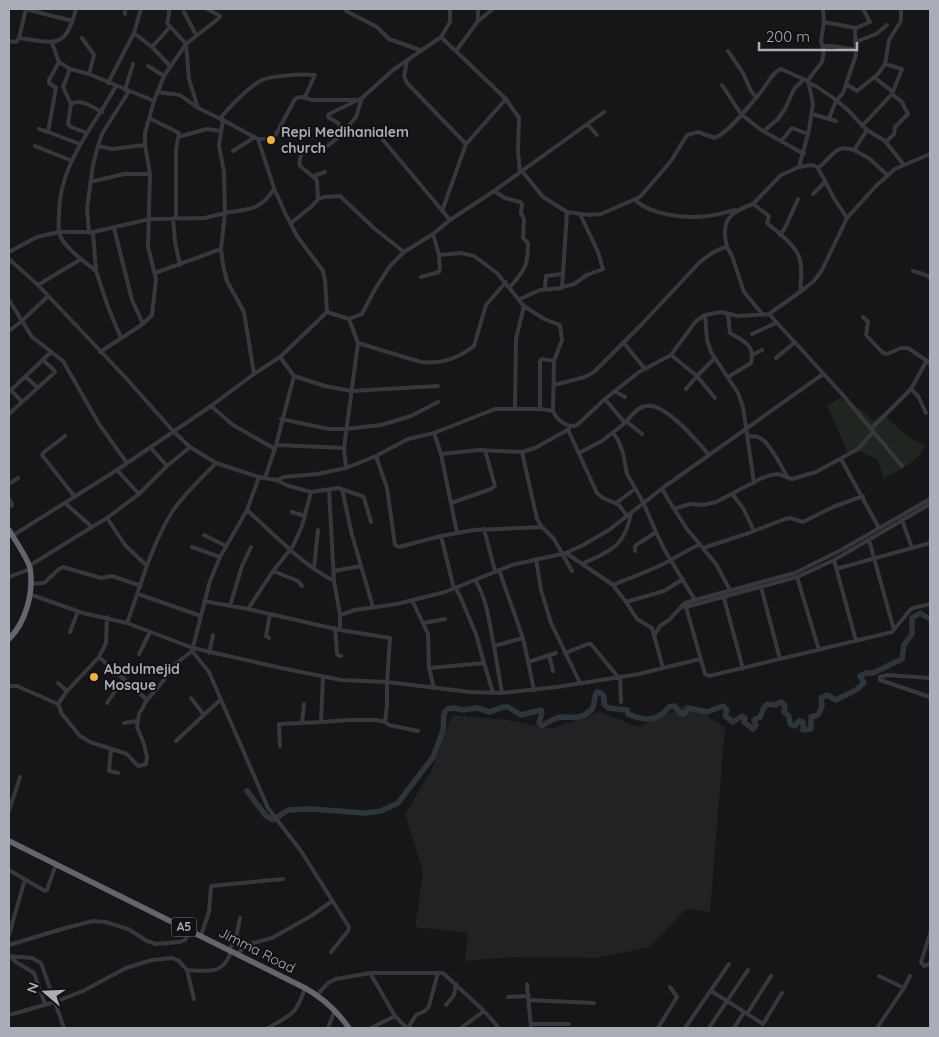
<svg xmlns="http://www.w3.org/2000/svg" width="939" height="1037" viewBox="0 0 939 1037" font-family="Quicksand,sans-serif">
  <rect width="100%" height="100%" fill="#161618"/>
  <path fill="#222225" d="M688,704L725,727L710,912L686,909L650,947L597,958L514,957L465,961L468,933L415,927L423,872L405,814L431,771L452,715L509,720L551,729L600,712L638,727Z"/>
  <path fill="#1e261f" d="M841,398L850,405L859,408L873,421L883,414L909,438L925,445C921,461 897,470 884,479L878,460L860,451L848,453L827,405Z"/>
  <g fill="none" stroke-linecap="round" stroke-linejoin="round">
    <path stroke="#2c353c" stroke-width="5.5" d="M247,791L266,816L273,820L288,810L311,809L365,813L381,811L398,803L433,757L443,731L444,714L447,709L454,708L463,710L477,708L490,712L503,707H508L521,715L541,710L542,712L539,723L542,726C548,722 554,718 561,717C572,717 581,720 591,710C596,705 593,697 597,692L601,693L604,697V704L608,708L627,710L628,714C644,721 657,722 669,707L675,706L680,713L684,714L689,708L707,712L723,706L727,710L725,716L733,722L742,716L745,718L744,722L753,729L756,725L754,720L760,717L764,707L768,704L775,705L781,702L785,705L784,712L789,716L790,724L795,726L799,721L803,722V730L811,729V717L818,715L822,706L821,698L827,695L836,700L856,690L864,683L860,676L866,673H873L902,659L904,645L912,634V618L920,613L930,619"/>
    <path stroke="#37383d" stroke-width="4" d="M25,9L73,21
      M125,9V14
      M478,9V21
      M346,11L377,27L389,39L420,50
      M184,12L196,35
      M824,22L856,28L870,22L863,9
      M134,33L152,47L170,66
      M441,37L450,22V9
      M19,38L26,9
      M82,38L94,55L89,74
      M9,41L16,42L19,38C56,43 65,50 76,9
      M856,42L876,34L887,25
      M52,43L59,62L70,69L89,74L154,101
      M822,46H833L856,50
      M152,47L170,27
      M456,51L478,21L493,9
      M728,51L743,73L751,91L756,97
      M407,61L404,76L407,83L466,144
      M59,62L49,80V83L56,88L48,132L80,144
      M885,64L889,40L901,21V9
      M148,66L164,76
      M70,69L63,87L71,104L68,124L71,127L87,133
      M875,78L893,92
      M808,80L822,62L824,51L821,41L824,22L823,9
      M108,83L134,33L141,9
      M846,84L857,91L878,74L885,64L902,69L892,94L862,126
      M722,85L741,114L761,130L804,154
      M125,90L133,64
      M157,92L180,95L198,108L189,79L186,44L218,19L220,16L207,9
      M506,99L519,118L518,152L520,172
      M71,104C81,98 92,107 102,112
      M198,108L223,120L219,145L224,172L225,213C249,209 260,211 274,189
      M812,114L836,121
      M149,118L179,133L176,149V218
      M829,118L836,101L843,93L856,55L855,32L856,28
      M220,119C228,108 248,88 260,81C272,75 301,74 315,75L305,97
      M587,124L597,135
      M39,129L48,132
      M867,130L885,141L904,165
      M764,131L778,119L785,109L794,89L804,79
      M343,132L338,123L328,117L329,114L362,98L393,70L441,37L506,99L466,144L442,211
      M178,137L207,129L221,131
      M258,139H270L275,136L295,99C302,95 305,98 312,100H358
      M383,140L450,220
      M781,141L792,128L808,134
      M886,142L894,134L895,127L908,114L902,102L892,94
      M35,146L72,161
      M98,146L112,149L145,145
      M854,150L870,159L887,175
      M233,151L255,137
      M799,167C806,166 813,163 818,168L835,200L847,218
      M522,171L543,197L567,212L589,215L601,214L640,197L671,161L687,135L698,132L715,138C729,132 750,105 760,93C767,85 772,72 781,69C806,79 828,92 848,110C854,116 860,124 867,130L854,150C835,143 833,157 818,168
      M314,176L325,172
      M90,182L124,174H150
      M494,191L505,198L520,202L522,204L521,213L524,219L523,238L528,243C528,266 525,270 510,287
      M813,194L825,182
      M318,199L317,180L300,166C298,159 303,145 313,147C316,148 319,149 322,150L339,137L356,117L362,98
      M635,200C651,215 686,219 708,216C717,215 726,212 735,210
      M753,204L781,175L799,167L809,130L813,104L808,80
      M173,218L175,242L180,265
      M291,223L312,206L318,199L324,197L340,196L375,229L404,252
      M114,228L132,300L143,324
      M93,232L96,271L108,307L121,338
      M89,233L87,209L93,165L98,146L102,134L129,91
      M433,234L439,255L461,253L474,256L497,273L524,306L544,319L560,325L562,340L554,361L553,411
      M780,235L785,228L798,199
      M727,247C720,220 730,212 753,204L769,216L767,223C777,232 794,243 799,257C803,267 801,281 800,292L769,314
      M9,252L37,237L59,232H93L150,219L205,218L225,213L221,249L223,265L227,281L244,312L254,374
      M9,259L38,285L125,377L174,432L190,447L216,463L259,477L276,480L289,486L311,492L338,488L362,496L364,498L371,522
      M96,271C84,261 64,248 59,233C58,227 59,219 59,214C59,164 93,128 116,86
      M913,271L926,275L930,278
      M155,273L221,249
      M421,277L439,272L440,268L439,255
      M38,285L81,259
      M562,287L574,284L587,275L603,269L598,252L580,214
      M545,288L546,276L562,274
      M800,292L814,281L822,270L847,218L876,186L895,169L930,154
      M520,299L540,290L562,288L567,212
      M9,300L32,337L63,361L99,424L127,463
      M327,312L349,319L358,343L344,448L346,468
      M705,315L707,340L711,352L738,393L743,407L754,483
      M863,317L868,322L866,335L883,353L887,354L901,348H908L930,363
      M349,319L362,314L375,289L390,266L404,252L433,234L450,220L494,191L604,112
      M9,331L22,321L48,296
      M752,334L776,323
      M623,342L645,369
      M358,343L421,362C440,364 459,358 474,346L486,305L506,282
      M100,352L143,324L152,315L156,279L148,247L150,174L145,145V133L154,101L164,76L186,44L167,23L169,15V9
      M671,355L697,376L714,359
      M752,355L762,350
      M280,357L294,376L325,386L351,391L438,386
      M776,358L795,342
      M25,376L38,388
      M728,377L751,363C755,345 744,341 730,333L728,314
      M554,385L585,377L594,372L641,325L699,263C707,256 716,249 727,247L732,256L744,292L763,315
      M686,389L697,376L715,398
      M911,389L918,396L926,413
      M11,390L22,402
      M614,391L625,397
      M9,392L51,352
      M211,406L233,425L275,449
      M515,409L516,339L524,306
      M540,409V361L542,359L554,361
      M9,414L54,373L55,371L43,360
      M281,419L329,429H346L381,425L411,416L438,402
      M626,421L642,434
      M625,423C630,417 637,407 646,406C665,402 698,442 709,455
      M569,428V432L597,493L603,498L619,505L627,516
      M871,429L911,389L927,360
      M434,433L441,454L457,533
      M613,433L618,440L623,453L627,474L643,502L656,532L664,549L695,600
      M65,436L44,452L42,455L75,497
      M748,436C752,436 757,436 760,438C770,443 782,468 788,478
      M276,445L344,448
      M150,447L167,466
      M522,452L537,519L542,527L554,539L572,571
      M579,453L602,441L625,423L605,399
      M441,454L479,450L522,452L535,448L569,429
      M376,456L387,488L395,545L399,547L441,536L453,585L459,594L476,634L484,663
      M841,459L879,528
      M117,470L139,494
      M265,478L276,445L294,376
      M276,480L284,477L317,474L346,468L376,456L408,439L434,433L495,409H540L553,411C557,420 567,429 577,425L605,399L639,372L671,355L696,321L705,315L721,312L738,316L769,314L842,394L902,466
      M9,484L18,478
      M342,489L352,535L373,607
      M662,489L674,509L690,504L703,505L716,502L762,478L771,475L778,474L792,479L816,472L858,449L873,432
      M329,490L334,581L340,615V630
      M733,495L743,508L754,531
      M930,499L841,550L795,573L695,600L685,603L682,606L686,607L705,674L709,676L892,632L910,610L913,608L930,604
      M451,503L491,489L495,486L485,450
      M616,503L635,489
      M9,507L12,505L10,500
      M674,509L687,529L716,564L730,590
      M247,510C275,535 300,563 334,581
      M292,512L305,516
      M107,518L125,545L146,565
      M902,520L912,548
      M92,527L107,518L139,494L167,466L190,447
      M484,529L495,571
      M204,535L226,546
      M12,536L117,470L211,406L254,374L280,357L327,312L325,280L323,271L297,236L286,215L274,188L258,139L223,120
      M441,536L474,530L542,527
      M869,540L894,630
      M192,547L220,557
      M703,548L749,533L785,519L790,518L803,522L833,507L863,496
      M635,551V546L656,532
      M566,553L613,585C632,577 653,570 671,560C681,554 689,549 699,545
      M536,559L541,590L551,623L580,683
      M834,560L856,641
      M582,564C610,551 625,547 631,513
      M29,566L92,527L65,503
      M314,568L318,530
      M836,569L930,543
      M499,570L523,638L534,690
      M273,571L298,581L302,586
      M334,571L361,566
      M9,577L30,569
      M797,577L819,650
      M475,580C488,601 489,623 494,646
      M30,584L44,583L59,569L63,567L101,578L112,576L141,586
      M613,585L626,602L664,591L683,579
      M761,587L780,659
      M29,594L83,613L127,623L193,648L281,668L341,680L387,682L470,692L502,693L557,687L639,674L700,659
      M138,594L201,616
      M724,598L743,669
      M412,600L428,634L429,668L434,688
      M204,601L248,609L340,630L390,638L387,682V705L385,722
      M626,602L637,619L652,628L663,668
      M230,606L242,566L251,547
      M686,607L797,577L834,560L930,504
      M248,609L273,571L293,546L302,526L311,492
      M340,615L355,610L397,604L445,592L512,565L566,553L583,545L609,530L664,487L823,374
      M127,623C141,585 151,546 172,512C184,494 201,479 216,463
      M424,623L445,619
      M335,628L337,653L338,655L341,656
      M70,632L78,611
      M654,636L660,626L669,620L682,606
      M269,638L266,636L270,614
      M192,651L209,672L268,808L301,851L349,927L348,931L331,952
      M209,653L213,635
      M565,653L588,644H591L618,677
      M139,654L150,632
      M549,655L553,671
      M99,657L106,643L107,617
      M528,662L556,653
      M429,668L484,663L493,693
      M620,677L621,702
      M930,678L888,675L880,677V680L930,697
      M58,683L67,691
      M9,686H17L58,704
      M502,693L494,646L523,638
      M191,698L204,715
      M147,700L99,657L67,691L58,704L62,714L80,736L90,742L127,754L138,766L146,764L147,757L144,744L137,727L139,714L147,700L164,680L168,670L192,651L210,581L220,557L247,510L259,477
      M107,703L124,678
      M321,722L349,720H376L385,722L389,725L418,731
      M124,723L137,721
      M302,723L304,704
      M176,741L220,700
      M280,746L279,724L321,722L323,677
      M111,749L109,771L118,773
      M9,811L20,777
      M9,870L45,891L47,890L56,864
      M930,934L921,962L924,966L930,964
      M9,935L25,879
      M201,935L209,912L211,886L283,879
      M9,945L62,929L93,921L105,922L128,929L147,941L156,944L180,942L185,940L190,931
      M229,950L236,938L240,918
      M236,954L250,944L272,938L311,916L332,901
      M9,956L32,958L41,963L64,1028
      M11,957L16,962L34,973L45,1004
      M187,970L194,999
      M370,973L395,1016L407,1028
      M879,976L904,988
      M527,984L531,1028
      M711,991L727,1001L748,970
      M317,995L328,983L336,979L370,973H443L484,1011L499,1028
      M508,997L529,996
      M529,1000L594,1003
      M446,1005L454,995L456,984
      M747,1014L771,976
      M9,1015L55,1002L83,991L126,968L152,960L172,958L179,961L187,970C209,971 224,975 231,951
      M531,1024H569
      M268,1028C292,1014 296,1015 305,988
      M328,1028L335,1010
      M371,1028L395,1016
      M408,1028L416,1015L425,1011L429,1006L438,973
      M461,1028L484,1011
      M658,1028L677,997L670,987
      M685,1028L729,964
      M709,1028L727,1001L763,1024L782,993
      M734,1028L744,1012
      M877,1028L904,988L910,976"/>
    <path stroke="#63666e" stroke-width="5.5" d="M9,530C15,540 27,557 30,568C34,592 26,622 9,639
      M9,841L305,988C323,998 337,1011 349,1028"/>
  </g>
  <g fill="#f2b134" stroke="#111113" stroke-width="2">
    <circle cx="271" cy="140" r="5"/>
    <circle cx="94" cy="677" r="5"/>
  </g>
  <g text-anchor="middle" stroke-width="4" stroke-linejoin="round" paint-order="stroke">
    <rect fill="#111113" stroke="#7b7e86" stroke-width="1" x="171.5" y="917.5" width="25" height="19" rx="4"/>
    <g font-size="12" font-weight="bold" fill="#a8adb8">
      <text x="184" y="931">A5</text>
    </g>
    <g font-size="14" font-weight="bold" fill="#a8adb8" stroke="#111113" text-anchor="start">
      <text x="281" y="137">Repi Medihanialem<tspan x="281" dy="16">church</tspan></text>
      <text x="104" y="674">Abdulmejid<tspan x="104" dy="16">Mosque</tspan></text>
    </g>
    <g font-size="14" fill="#a8adb8" stroke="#111113">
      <text transform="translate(257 950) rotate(27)" y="5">Jimma Road</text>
    </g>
  </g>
  <rect width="939" height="1037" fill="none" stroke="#a8adb8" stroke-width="20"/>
  <g transform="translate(45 992) rotate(289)" stroke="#111113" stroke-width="4" paint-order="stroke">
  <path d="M0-4L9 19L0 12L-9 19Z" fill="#a8adb8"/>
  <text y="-8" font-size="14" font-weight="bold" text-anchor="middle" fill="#a8adb8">N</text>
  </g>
  <path d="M759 42v8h98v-8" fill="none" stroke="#a8adb8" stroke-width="2.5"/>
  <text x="766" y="42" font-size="15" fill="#a8adb8" stroke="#111113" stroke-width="4" paint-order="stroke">200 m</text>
</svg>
